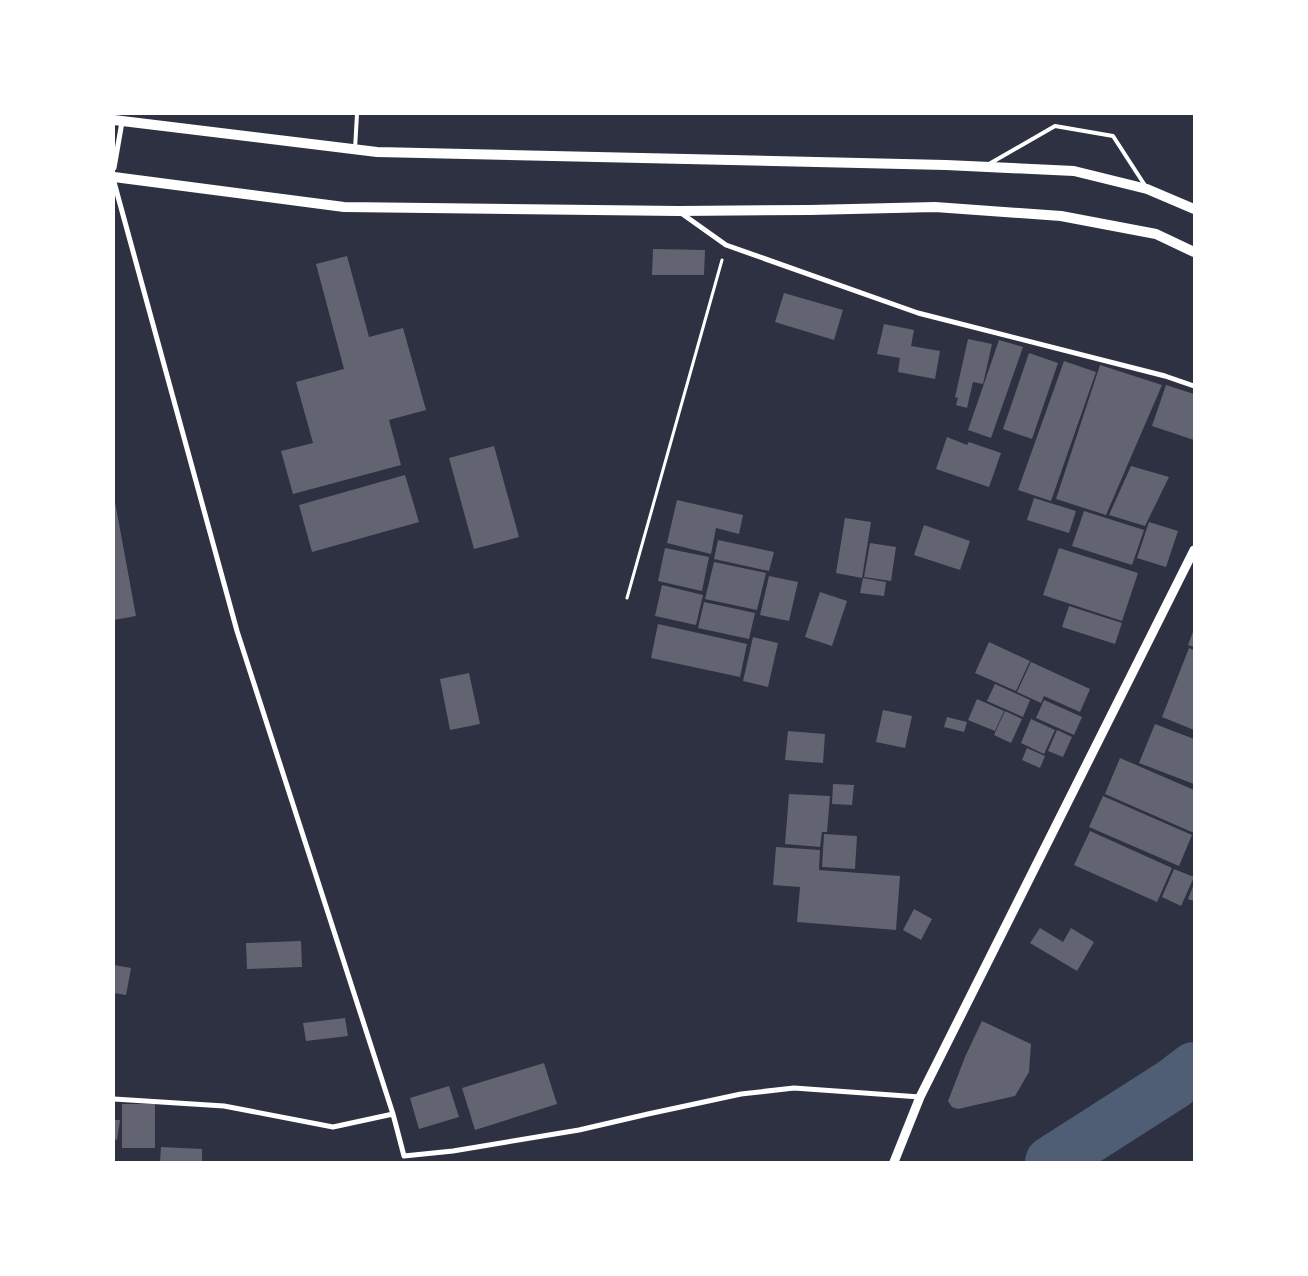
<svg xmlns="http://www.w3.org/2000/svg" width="1308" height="1276" viewBox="0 0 1308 1276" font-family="Mulish,sans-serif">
  <rect width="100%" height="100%" fill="#2d3142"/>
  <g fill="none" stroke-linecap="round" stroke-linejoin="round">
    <path stroke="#4f5d75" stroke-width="52" d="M1051,1162L1173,1084L1194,1068"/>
  </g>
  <path fill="#626471" d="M653,249L705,250L704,275H652Z
    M347,256L369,337L403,328L426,410L389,420L401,465L293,494L281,451L313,443L296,382L344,369L316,264Z
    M784,293L843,310L834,340L775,322Z
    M884,324L914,330L911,346L940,351L935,379L898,372L900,358L877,354Z
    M968,339L992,344L983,384L973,382L967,408L956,405L958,398L955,397Z
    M999,340L1023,347L991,438L968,430Z
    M1029,353L1058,363L1032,439L1003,429Z
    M1064,361L1096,372L1051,501L1018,490Z
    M1100,365L1162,385L1106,515L1056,499Z
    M1166,385L1194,394V440L1152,426Z
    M947,437L967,445L969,442L1001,453L989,487L936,469Z
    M494,446L519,537L474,549L449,458Z
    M1131,466L1169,477L1145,526L1109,515Z
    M405,475L419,522L312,552L299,505Z
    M1034,498L1076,511L1069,533L1027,520Z
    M677,500L743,515L739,534L716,528L711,554L667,543Z
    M114,502H115L136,616L114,620Z
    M1084,511L1144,530L1132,565L1072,546Z
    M845,518L871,522L862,578L836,573Z
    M1149,522L1178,531L1166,567L1137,558Z
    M924,525L970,541L960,570L914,555Z
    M718,540L774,552L769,571L714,559Z
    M870,543L896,547L891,581L864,577Z
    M665,548L709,557L702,591L658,581Z
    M1059,548L1138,573L1122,621L1043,595Z
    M714,562L766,573L757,610L705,599Z
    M769,576L798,582L789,621L760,615Z
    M863,578L886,582L884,596L860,593Z
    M662,585L703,595L696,625L655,616Z
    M820,592L847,601L832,646L805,637Z
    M704,602L755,613L749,639L698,628Z
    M1069,606L1122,623L1115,644L1062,627Z
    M658,624L747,644L740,677L651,658Z
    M1194,629V647L1188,645Z
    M753,637L778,643L768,687L743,681Z
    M989,642L1030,661L1016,691L975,673Z
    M1189,648L1194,650V730L1162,717Z
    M1031,662L1090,689L1080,712L1044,696L1041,703L1017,692Z
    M469,673L480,724L450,730L440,679Z
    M995,684L1030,700L1023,717L987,701Z
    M977,699L1004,711L995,731L968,720Z
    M1044,700L1082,717L1074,735L1036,718Z
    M883,710L912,716L905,748L876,742Z
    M1005,711L1022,719L1011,743L994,735Z
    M947,717L967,722L964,732L944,727Z
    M1031,719L1055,730L1044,754L1021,743Z
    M1155,724L1194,739V784L1139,763Z
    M1057,730L1072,737L1063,757L1048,751Z
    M788,731L825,734L823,763L785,760Z
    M1027,748L1045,756L1040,768L1022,760Z
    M1120,758L1194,790V833L1105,794Z
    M833,784L854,785L852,805L832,804Z
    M789,794L830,796L827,832H822L820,847L785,844Z
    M1103,796L1192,835L1179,866L1089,827Z
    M1090,831L1172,868L1157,902L1074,865Z
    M824,834L857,836L855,869L822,867Z
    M776,847L820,850L819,870L900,876L896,930L797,922L800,887L773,885Z
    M1174,869L1194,877L1181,906L1162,897Z
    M1194,884V901L1188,899Z
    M914,909L932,919L921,940L903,930Z
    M1040,928L1063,942L1071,928L1094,942L1077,971L1030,943Z
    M301,941L302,967L247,969L246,943Z
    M114,965L131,968L126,995L114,993Z
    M345,1018L348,1036L306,1041L303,1023Z
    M982,1021L1031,1044L1029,1072L1015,1096L958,1109L952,1107L948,1101L965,1057Z
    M544,1063L557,1104L475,1130L462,1088Z
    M449,1086L459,1117L419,1129L410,1098Z
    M122,1104H155V1148H122Z
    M114,1120H120L117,1140L114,1139Z
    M161,1147L202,1149V1162H160Z"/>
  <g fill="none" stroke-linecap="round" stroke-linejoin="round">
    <path stroke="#fff" stroke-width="3" d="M627,598L722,260"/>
    <path stroke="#fff" stroke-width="4" d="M355,149L357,114
      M989,164L1055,126L1113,136L1146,187"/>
    <path stroke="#fff" stroke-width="5" d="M114,168L122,122
      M114,182L237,631L393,1114L404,1156L453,1151L579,1130L648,1114L741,1094L794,1088L920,1097
      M681,213L726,245L918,313L1165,376L1194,386
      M114,1099L224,1106L333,1127L393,1114"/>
    <path stroke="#fff" stroke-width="9" d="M894,1162L920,1097L1194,550"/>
    <path stroke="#fff" stroke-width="10" d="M114,120L377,152L946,165L1074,171L1147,189L1194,209
      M114,177L344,207L679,211L810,210L935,207L1061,216L1156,234L1194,252"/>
  </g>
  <rect width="1308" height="1276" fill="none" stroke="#ffffff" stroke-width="230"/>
</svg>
